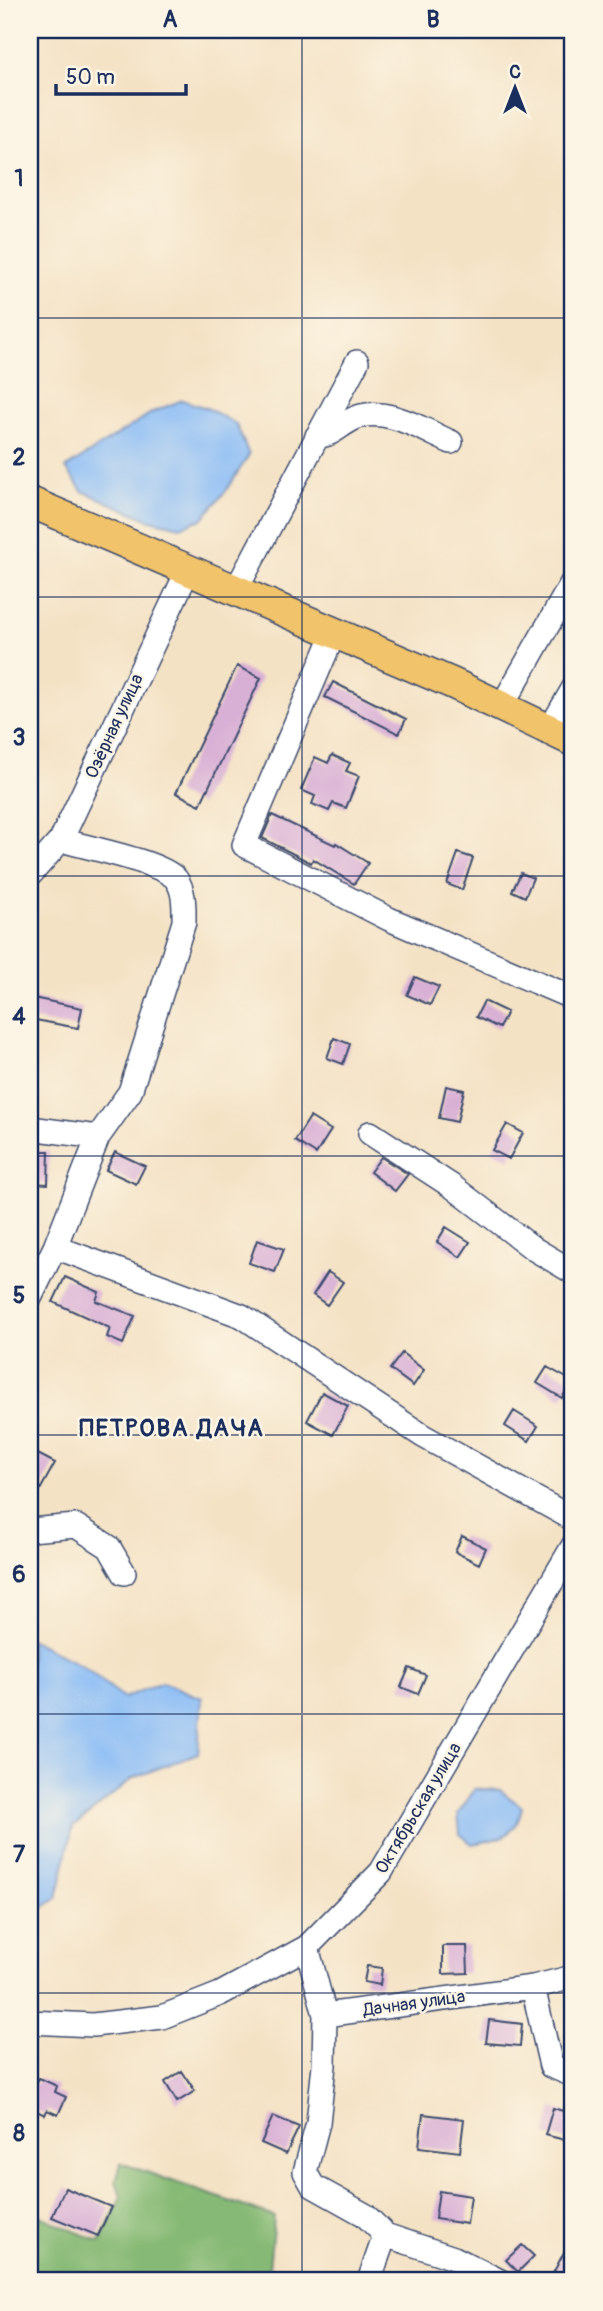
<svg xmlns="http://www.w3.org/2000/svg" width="603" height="2311" viewBox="0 0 603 2311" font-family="Pangolin,sans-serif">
  <rect width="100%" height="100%" fill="#fcf5e5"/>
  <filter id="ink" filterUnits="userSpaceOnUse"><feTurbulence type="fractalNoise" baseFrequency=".0143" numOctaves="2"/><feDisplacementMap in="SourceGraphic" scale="14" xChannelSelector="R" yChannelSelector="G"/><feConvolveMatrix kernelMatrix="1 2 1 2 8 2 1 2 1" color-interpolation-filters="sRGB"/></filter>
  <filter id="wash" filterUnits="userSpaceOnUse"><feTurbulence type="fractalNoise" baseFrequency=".00686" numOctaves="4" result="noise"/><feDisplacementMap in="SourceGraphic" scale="28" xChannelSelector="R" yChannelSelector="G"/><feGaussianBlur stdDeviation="1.57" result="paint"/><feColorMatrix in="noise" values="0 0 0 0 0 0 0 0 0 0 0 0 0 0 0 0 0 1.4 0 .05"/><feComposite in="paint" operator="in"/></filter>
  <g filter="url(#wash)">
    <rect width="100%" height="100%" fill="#f4e2c5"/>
    <path fill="#86b974" stroke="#507469" stroke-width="2" d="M121,2163L274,2217L269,2268L265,2281H122L113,2278L111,2281H30V2237L40,2216L100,2242L121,2197L116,2181Z"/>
    <path fill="#88bbf6" stroke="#5275aa" stroke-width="2" d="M182,400L209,409L236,424L249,455L226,491L202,519L180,527L147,519L82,491L66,468L153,412Z
      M30,1639L84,1667L124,1698L162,1682L202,1698L198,1753L133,1778L73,1827L57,1898L30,1917Z
      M475,1789L500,1790L522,1807C515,1839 500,1838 472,1844L460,1834L458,1814Z"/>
    <g id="blocks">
      <path fill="#d9b0d5" d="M237,666L261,678L200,805L176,793Z
        M333,682L406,719L399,734L325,697Z
        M332,755L350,763L346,771L359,776L346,808L333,803L329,811L312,804L315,796L301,790L315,757L328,763Z
        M272,815L335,845L336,843L368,863L354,884L313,859L311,863L262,838Z
        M458,853L473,858L462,890L447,884Z
        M521,873L533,878L525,897L512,891Z
        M415,977L439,987L430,1005L407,995Z
        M33,998L82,1008L78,1028L30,1019Z
        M484,1001L507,1012L499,1028L476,1017Z
        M334,1038L350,1044L343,1064L327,1058Z
        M446,1086L464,1090L457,1122L439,1118Z
        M310,1117L331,1130L316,1154L295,1141Z
        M507,1124L523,1133L509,1159L492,1150Z
        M30,1151H49L48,1184L30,1183Z
        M115,1152L145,1166L136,1184L106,1170Z
        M381,1157L408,1174L395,1191L370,1172Z
        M446,1227L470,1242L460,1257L437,1242Z
        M257,1240L284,1249L275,1272L249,1263Z
        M328,1272L343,1282L327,1305L313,1295Z
        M65,1277L99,1292L96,1301L135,1316L123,1344L107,1337L110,1328L53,1302Z
        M402,1353L424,1370L413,1386L390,1369Z
        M547,1367L572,1381L562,1398L537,1383Z
        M322,1392L348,1406L333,1435L307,1421Z
        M514,1411L538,1426L529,1441L505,1426Z
        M30,1450L55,1463L40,1490L30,1485Z
        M462,1536L486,1548L479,1564L455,1552Z
        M409,1668L426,1675L418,1694L401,1687Z
        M443,1946H467L468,1973L443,1974Z
        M367,1966L382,1968L380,1985L364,1982Z
        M489,2020L522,2024L520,2046L486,2043Z
        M182,2071L195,2091L177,2102L165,2082Z
        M39,2078L57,2086L55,2092L66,2097L58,2115L47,2110L45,2115L30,2108V2081L36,2084Z
        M553,2108L573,2114V2127L569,2141L545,2135Z
        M423,2114L464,2119L460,2152L419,2147Z
        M273,2116L299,2127L286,2154L261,2143Z
        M65,2188L111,2207L98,2236L52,2217Z
        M439,2191L471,2196L467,2224L435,2219Z
        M573,2235V2281H549Z
        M522,2245L534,2256L518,2272L506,2260Z"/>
    </g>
  </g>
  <g filter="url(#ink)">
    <use href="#blocks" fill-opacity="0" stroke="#3c4a6d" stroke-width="2"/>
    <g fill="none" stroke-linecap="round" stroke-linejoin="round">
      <g stroke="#3c4a6d" stroke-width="26">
        <path id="minor" d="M317,436C332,436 339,426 351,420C382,403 423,430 451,442
          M236,590L357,362
          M334,633L244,845L389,919L573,998
          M502,706L573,581
          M550,729L573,689
          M30,875L61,840L188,570
          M30,1128L98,1137
          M370,1133L453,1187L534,1249L573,1272
          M55,1247L242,1316L423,1436L573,1519
          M30,1298L55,1247L98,1137L130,1092L184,922C184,908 185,891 176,879C162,862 85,847 61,840
          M30,1530L76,1526L109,1547L124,1573
          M307,1947L325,2015L533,1987L573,1977
          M533,1987L551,2066L573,2075
          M325,2015L324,2065L318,2123L305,2172L313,2186L365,2215L385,2235L454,2258L500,2281
          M30,2022L93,2025L162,2017L220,1994L307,1947L381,1872L573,1546
          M369,2281L385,2235"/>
      </g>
      <g stroke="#3c4a6d" stroke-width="33">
        <path id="major" d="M30,502L454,684L573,741"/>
      </g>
      <use href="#minor" stroke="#fff" stroke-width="23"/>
      <use href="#major" stroke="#f1c36a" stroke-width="30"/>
    </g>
  </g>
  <path fill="none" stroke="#1b2f5e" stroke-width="2" stroke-opacity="0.55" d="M302,30V2281M30,318H573M30,597H573M30,876H573M30,1156H573M30,1435H573M30,1714H573M30,1993H573"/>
  <g text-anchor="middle" stroke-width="5" stroke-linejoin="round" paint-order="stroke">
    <g font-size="18" fill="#1b2f5e" stroke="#fcf5e5">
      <text transform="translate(114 726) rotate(-65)" y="6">Озёрная улица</text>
      <text transform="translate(418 1808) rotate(-59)" y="6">Октябрьская улица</text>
      <text transform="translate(414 2003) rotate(-8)" y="6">Дачная улица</text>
    </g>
    <g font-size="24" font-weight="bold" letter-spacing="2" fill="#1b2f5e" stroke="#fcf5e5">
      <text x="172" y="1436">ПЕТРОВА ДАЧА</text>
    </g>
  </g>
  <rect width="603" height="2311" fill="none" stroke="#fcf5e5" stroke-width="77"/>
  <g transform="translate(515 88)" stroke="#fcf5e5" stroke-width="5" paint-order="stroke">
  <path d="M0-5L12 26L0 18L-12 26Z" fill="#1b2f5e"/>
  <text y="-10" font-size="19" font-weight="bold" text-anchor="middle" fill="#1b2f5e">С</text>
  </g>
  <path d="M56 84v10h130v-10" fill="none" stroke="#1b2f5e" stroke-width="3.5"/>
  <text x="66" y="84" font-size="21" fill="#1b2f5e" stroke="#fcf5e5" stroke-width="5" paint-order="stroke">50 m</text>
  <rect x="38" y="38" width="526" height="2234" fill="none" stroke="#1b2f5e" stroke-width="2.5"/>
  <g font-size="23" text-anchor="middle" font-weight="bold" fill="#1b2f5e">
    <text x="170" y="27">A</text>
    <text x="433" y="27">B</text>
    <text x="19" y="186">1</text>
    <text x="19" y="465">2</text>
    <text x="19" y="745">3</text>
    <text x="19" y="1024">4</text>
    <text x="19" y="1303">5</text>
    <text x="19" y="1582">6</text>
    <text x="19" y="1862">7</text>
    <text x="19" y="2141">8</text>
  </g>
</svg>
